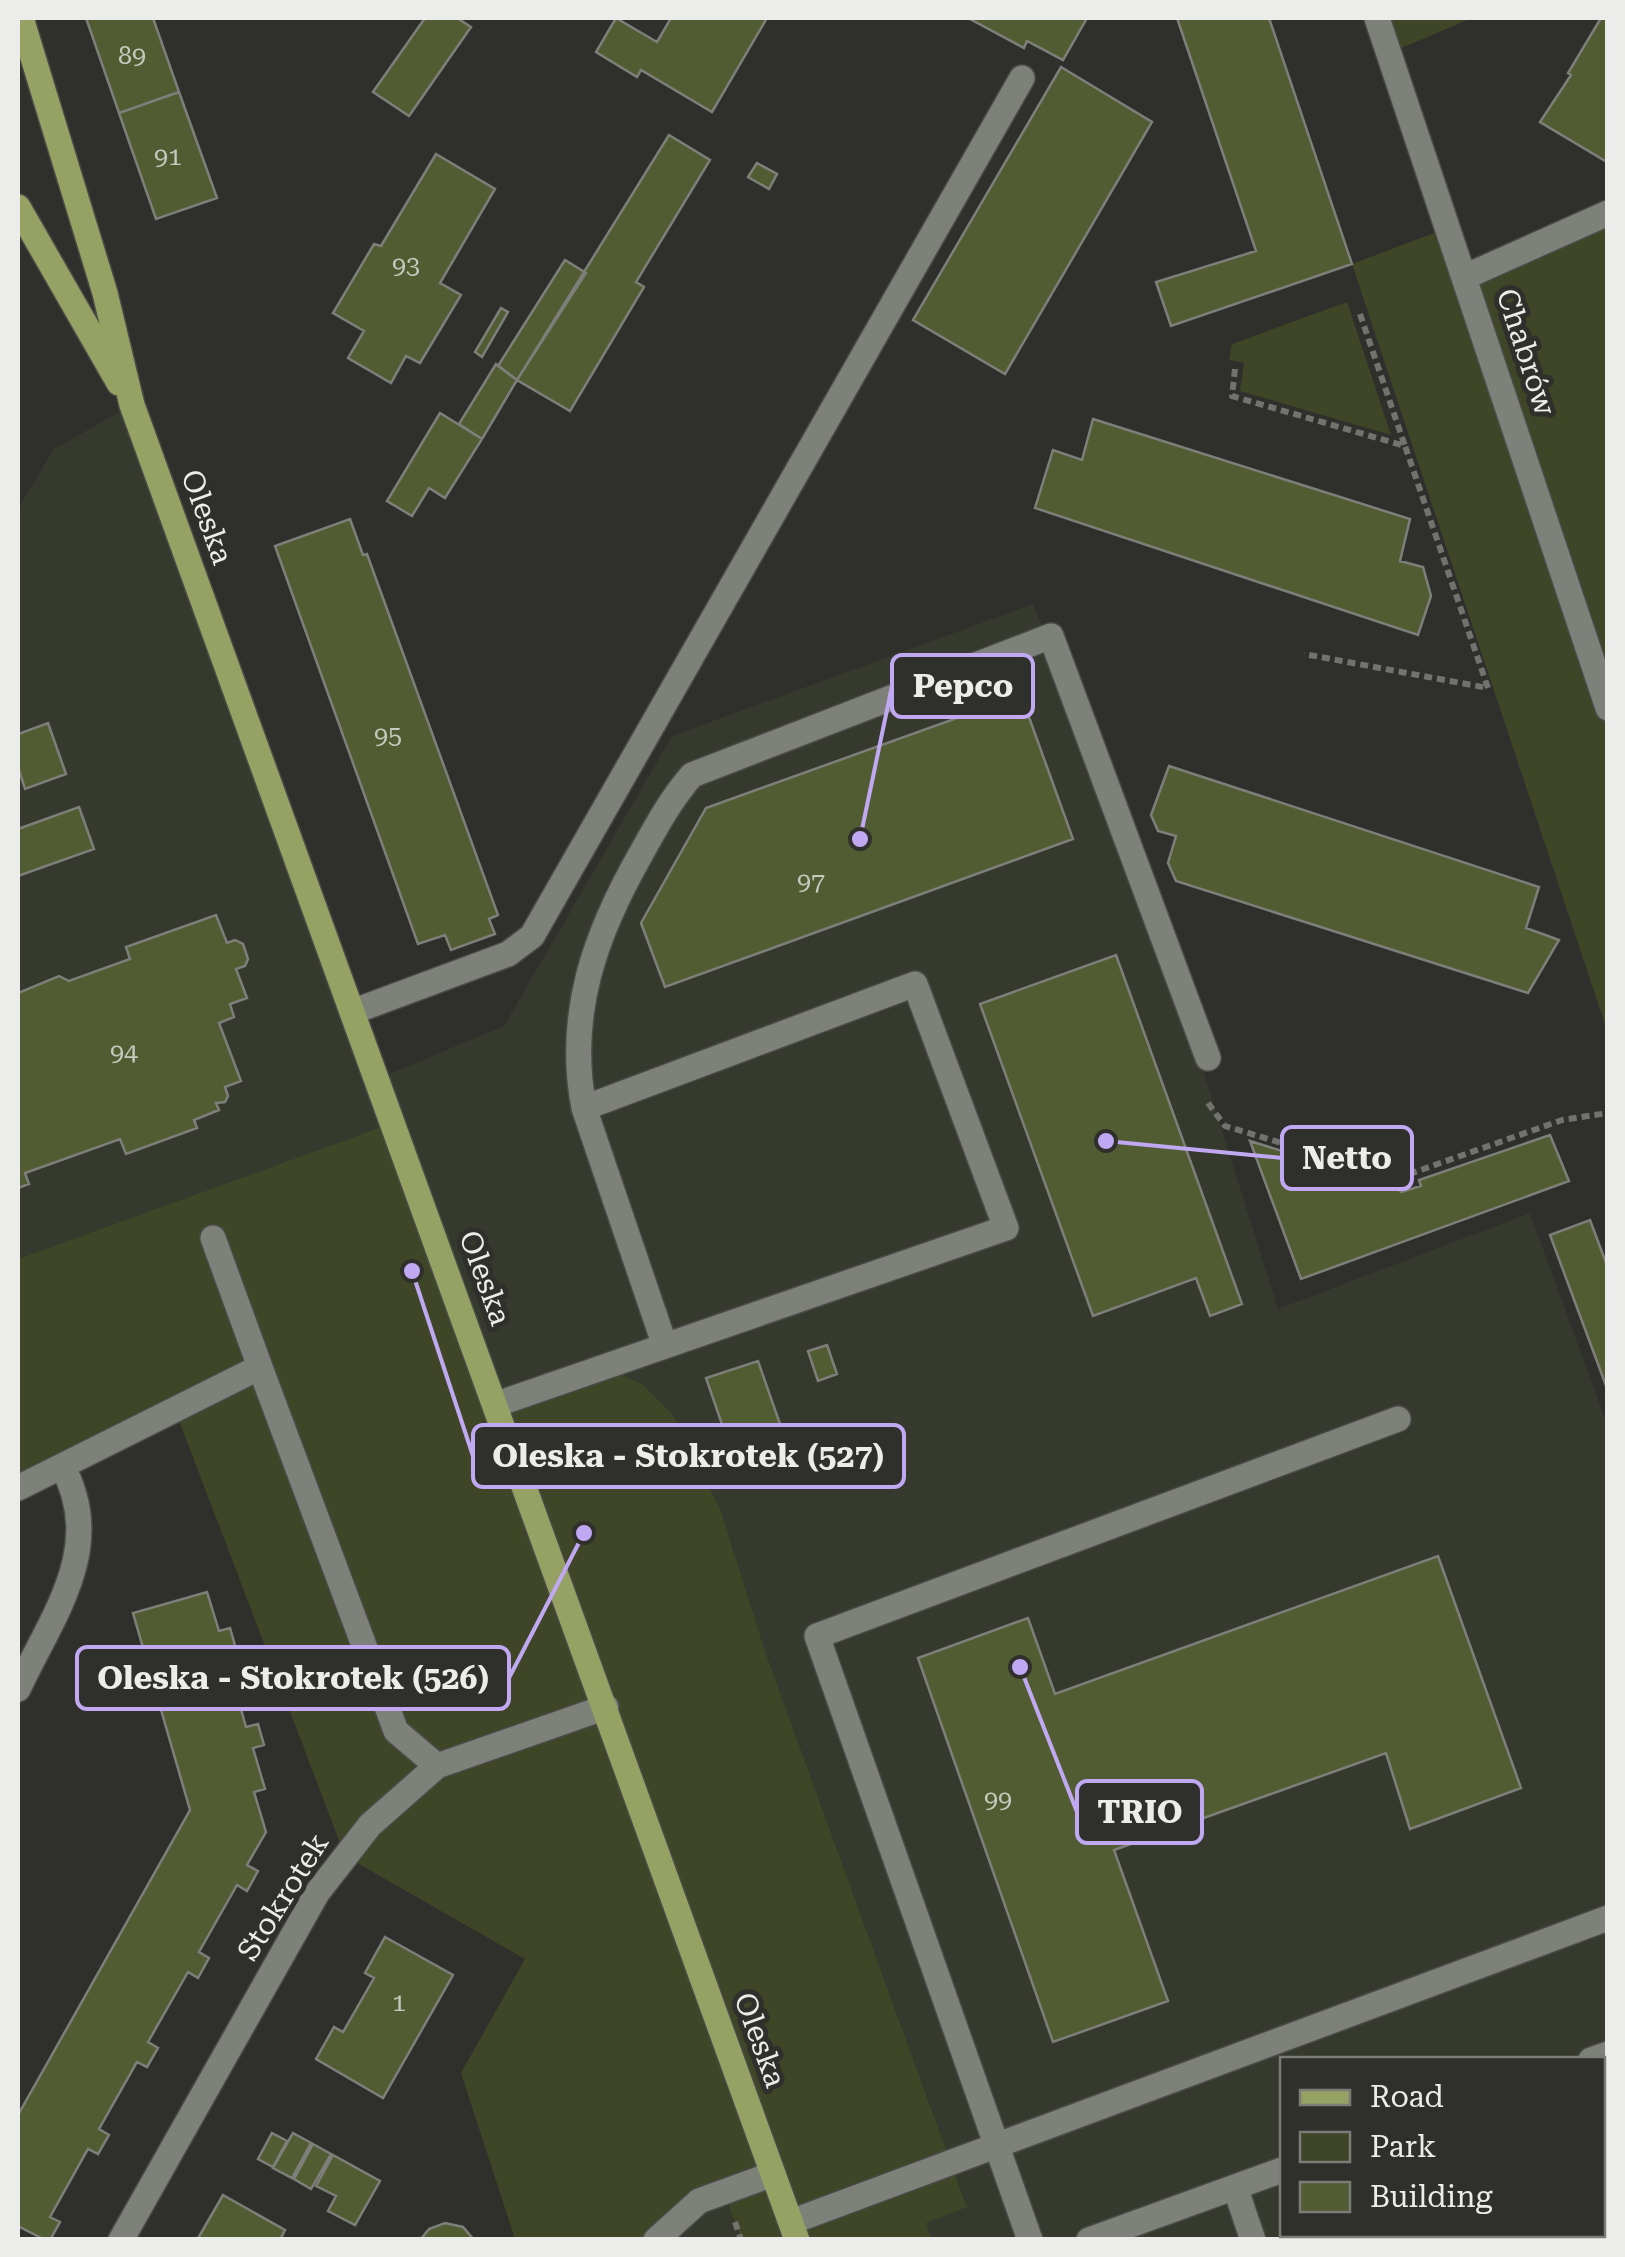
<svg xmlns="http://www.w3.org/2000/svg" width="1625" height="2257" viewBox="0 0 1625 2257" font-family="'Roboto Serif',serif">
  <rect width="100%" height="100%" fill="#2f302b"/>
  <path fill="#36392e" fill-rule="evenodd" d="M132,405L377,1079L504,1026L672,736L1033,604L1150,900L1278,1309L1530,1213L1607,1424V2239H931L925,2223L967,2206L766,1654L721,1511L673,1415L497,1404L393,1124L18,1259V509L54,449ZM1282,2060H1602V2234H1282Z
    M723,2192L741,2239L656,2240Z"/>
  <path fill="#3e4627" d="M1377,18H1472L1390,53Z
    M1607,213V1030L1352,264L1450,227L1467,276Z
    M1347,302L1391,435L1240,391L1244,363L1229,360L1232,344Z
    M393,1123L497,1403L605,1366L643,1385L673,1415L721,1511L766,1654L967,2207L926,2223L931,2239H741L724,2193L656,2239H515L461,2073L525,1959L345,1856L175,1410L18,1488V1259Z"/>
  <path fill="#525c32" stroke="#7e7f7a" stroke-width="2.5" d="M86,18H153L179,92L119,113Z
    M425,18H457L471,27L409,116L373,92Z
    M616,18L657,42L671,18H767L712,112L641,70L637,77L596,52Z
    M968,18H1087L1063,60L1027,41L1024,48Z
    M1177,18H1269L1352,264L1171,326L1156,282L1256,251Z
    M1601,18H1608L1607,162L1540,122L1571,75L1568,73Z
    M1061,67L1152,122L1005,374L913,320Z
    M179,92L217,198L156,219L119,113Z
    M669,135L710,160L636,282L644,287L570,411L517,380Z
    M436,154L495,189L440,283L461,295L420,363L406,356L391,383L348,358L364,331L333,313L374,244L381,246Z
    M757,163L777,174L769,189L748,177Z
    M565,260L586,273L517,380L498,366Z
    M501,308L508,312L482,357L475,352Z
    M496,364L517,380L482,439L459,424Z
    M440,413L482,439L445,498L429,488L412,516L387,501Z
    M1093,419L1410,519L1400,561L1423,567L1431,596L1418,635L1035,508L1053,450L1082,460Z
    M350,519L363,555L367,554L498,915L489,919L495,934L451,950L445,935L418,944L275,546Z
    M1021,695L1073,839L665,987L641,923L706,808Z
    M48,723L66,774L25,789L18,767V734Z
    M1169,766L1539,887L1526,928L1559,940L1528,993L1176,881L1168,863L1176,836L1158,831L1151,815Z
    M79,807L94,849L18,876V829Z
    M216,915L227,943L235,940L243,944L248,959L245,966L236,969L247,998L230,1004L234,1017L219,1023L241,1081L225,1087L228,1096L225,1102L216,1103L219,1110L194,1120L197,1128L126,1154L120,1139L25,1173L29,1184L18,1188V993L59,976L69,981L130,959L126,947Z
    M1116,955L1242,1304L1210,1316L1196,1278L1093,1316L980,1004Z
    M1550,1135L1569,1181L1301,1279L1250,1141L1398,1187L1401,1192L1421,1186L1419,1180Z
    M1590,1220L1608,1268V1391L1550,1235Z
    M827,1345L837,1374L818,1381L808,1351Z
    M758,1361L787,1444L735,1462L706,1378Z
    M1438,1556L1521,1788L1410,1829L1386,1753L1114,1850L1168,2001L1053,2042L918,1658L1028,1618L1055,1694Z
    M207,1592L219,1631L230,1628L236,1649L225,1652L246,1727L258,1724L264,1745L253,1748L265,1789L254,1792L266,1832L247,1865L258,1871L247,1891L237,1885L199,1952L209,1958L198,1978L188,1972L148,2042L158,2048L147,2067L137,2062L99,2129L109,2135L98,2154L88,2149L50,2217L60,2222L50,2240H45L18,2226V2115L190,1810L133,1613Z
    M385,1937L453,1975L383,2098L316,2059L334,2027L343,2032L374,1978L365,1973Z
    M272,2133L287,2141L273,2167L258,2159Z
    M293,2133L311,2143L292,2178L273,2168Z
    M313,2144L331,2154L311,2189L294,2179Z
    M333,2155L380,2181L355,2225L328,2211L336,2196L316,2186Z
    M223,2195L285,2230L280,2240H197Z
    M445,2223L463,2227L474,2240H420L429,2229Z"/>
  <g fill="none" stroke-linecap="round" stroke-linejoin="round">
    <g stroke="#4a4b47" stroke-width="28">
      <path id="minor" d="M1377,18L1608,708
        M1467,276L1608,213
        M352,1012L508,954L532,936L1022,78
        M584,1108C566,1014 595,934 642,852C657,825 671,799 692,775L1051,636L1208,1058
        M213,1238L260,1367
        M497,1404L1006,1228L915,984L584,1108L665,1346
        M18,1488L260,1367L396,1731L437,1766
        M18,1689C52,1616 107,1547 62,1466
        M1591,2060L1608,2054
        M1235,2187L1253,2240
        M791,2222L1608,1918
        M121,2240L317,1893L370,1825L437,1766L606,1707
        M656,2240L699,2201L773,2174
        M1030,2240L817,1636L1398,1419
        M1089,2240L1282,2170
        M1461,2240L1464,2234"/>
    </g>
    <g stroke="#4a4b47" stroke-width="28">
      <path id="major" d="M21,18L105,293L132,405L797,2240
        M18,207L119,383"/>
    </g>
    <path stroke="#72736f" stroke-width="6" stroke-dasharray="8 5" stroke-linecap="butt" d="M1360,314L1405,446
      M1235,369L1232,396L1405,446L1488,688L1304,654
      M1208,1103L1225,1126L1398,1178L1562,1120L1608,1113
      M735,2222L741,2240"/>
    <use href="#minor" stroke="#7e807a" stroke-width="25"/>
    <use href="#major" stroke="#95a264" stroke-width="25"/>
  </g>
  <g text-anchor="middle" stroke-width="10" stroke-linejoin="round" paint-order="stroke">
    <g font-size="25" fill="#c6c9bc">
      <text x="132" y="64">89</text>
      <text x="168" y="165">91</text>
      <text x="406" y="274">93</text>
      <text x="388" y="744">95</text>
      <text x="811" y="890">97</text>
      <text x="124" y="1061">94</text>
      <text x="998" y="1808">99</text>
      <text x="399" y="2011">1</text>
    </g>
    <g font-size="30" fill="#ecedea" stroke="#2f302b">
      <text transform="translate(1526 352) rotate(72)" y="10">Chabrów</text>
      <text transform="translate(207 517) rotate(70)" y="10">Oleska</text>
      <text transform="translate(485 1278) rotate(70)" y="10">Oleska</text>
      <text transform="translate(283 1897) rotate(-58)" y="10">Stokrotek</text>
      <text transform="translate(760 2040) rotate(70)" y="10">Oleska</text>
    </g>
  </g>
  <path fill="none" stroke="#c1a8f3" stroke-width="4" d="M860 839L892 686M1106 1141L1282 1158M412 1271L473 1456M584 1533L509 1678M1020 1667L1077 1812"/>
  <g fill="#c1a8f3" stroke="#2f302b" stroke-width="4">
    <circle cx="860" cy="839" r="10"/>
    <circle cx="1106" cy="1141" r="10"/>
    <circle cx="412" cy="1271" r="10"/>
    <circle cx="584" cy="1533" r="10"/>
    <circle cx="1020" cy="1667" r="10"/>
  </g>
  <g fill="#2f302b" stroke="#c1a8f3" stroke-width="4">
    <rect x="892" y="655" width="141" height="62" rx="10"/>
    <rect x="1282" y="1127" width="130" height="62" rx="10"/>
    <rect x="473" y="1425" width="431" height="62" rx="10"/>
    <rect x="77" y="1647" width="432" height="62" rx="10"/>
    <rect x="1077" y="1781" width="125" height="62" rx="10"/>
  </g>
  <g font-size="32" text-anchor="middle" font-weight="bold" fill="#ecedea">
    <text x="963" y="697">Pepco</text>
    <text x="1347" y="1169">Netto</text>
    <text x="688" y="1467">Oleska - Stokrotek (527)</text>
    <text x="293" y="1689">Oleska - Stokrotek (526)</text>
    <text x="1140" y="1823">TRIO</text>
  </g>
  <rect width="1625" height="2257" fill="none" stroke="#ecedea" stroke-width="40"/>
  <rect x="1280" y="2057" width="325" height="180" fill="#2f302b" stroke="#7b7c77" stroke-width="2.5"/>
  <rect x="1300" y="2090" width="50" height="15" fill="#95a264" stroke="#7b7c77" stroke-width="2.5"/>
  <text x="1370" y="2107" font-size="30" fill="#ecedea">Road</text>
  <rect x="1300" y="2132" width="50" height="30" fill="#3e4627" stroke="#7b7c77" stroke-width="2.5"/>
  <text x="1370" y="2157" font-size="30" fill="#ecedea">Park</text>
  <rect x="1300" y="2182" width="50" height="30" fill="#525c32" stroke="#7b7c77" stroke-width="2.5"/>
  <text x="1370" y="2207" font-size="30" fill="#ecedea">Building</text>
</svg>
